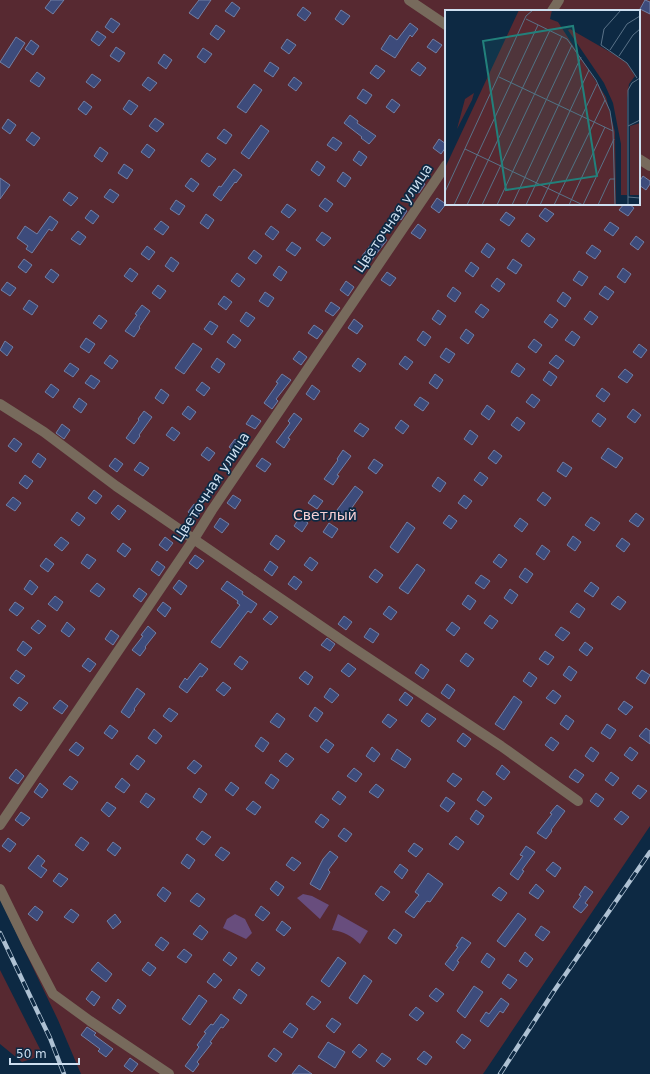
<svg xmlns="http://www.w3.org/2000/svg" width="650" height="1074" viewBox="0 0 650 1074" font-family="'DejaVu Sans',sans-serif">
  <rect width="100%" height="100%" fill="#0d2943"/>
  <path fill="#572931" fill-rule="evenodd" d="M0,0H650V826L483,1074H81L58,1020L0,899ZM446,11H639V204H446Z
    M0,970L43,1055L22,1062L0,1044Z"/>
  <path fill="#684d7d" d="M303,894L312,896L329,905L320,919L297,898Z
    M235,914L245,919L252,933L246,939L223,928L227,919Z
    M338,914L368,931L360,944C350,935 345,932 332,930Z"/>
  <path fill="#3d4b7b" stroke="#727fa4" d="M51,0H64L53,14L45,8Z
    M199,0H211L198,19L189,13Z
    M645,0L650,2V14L640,9Z
    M232,2L240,8L234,17L225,11Z
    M303,7L311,13L305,21L297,15Z
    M341,10L350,16L343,25L335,19Z
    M111,18L120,24L113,33L105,27Z
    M410,23L418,29L412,37L410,35L395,58L381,49L390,35L397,40Z
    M216,25L225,31L218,40L210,34Z
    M97,31L106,37L99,46L91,40Z
    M16,37L25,43L9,68L0,62Z
    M287,39L296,45L289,54L281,48Z
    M433,39L442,45L436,53L427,47Z
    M31,40L39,46L33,55L25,49Z
    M116,47L125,53L119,62L110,56Z
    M203,48L212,54L205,63L197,57Z
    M164,54L172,60L166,69L158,63Z
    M270,62L279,68L273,77L264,71Z
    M418,62L426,68L420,76L411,70Z
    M376,65L385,71L378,79L370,73Z
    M37,72L45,78L39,87L30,81Z
    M92,74L101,80L94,88L86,82Z
    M148,77L157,83L150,91L142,85Z
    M294,77L302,83L296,91L288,85Z
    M254,84L262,90L246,113L237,107Z
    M363,89L372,95L366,104L357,98Z
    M392,99L400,105L394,113L386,107Z
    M129,100L138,106L131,115L123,109Z
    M84,101L92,107L86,115L78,109Z
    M350,115L358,121L357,123L376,136L369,144L361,138L362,137L344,123Z
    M155,118L164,124L157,132L149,126Z
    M8,119L16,125L10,134L2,128Z
    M261,125L269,131L249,159L241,153Z
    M224,129L232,135L226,144L217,138Z
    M32,132L40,138L34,146L26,140Z
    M333,137L342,143L336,151L327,145Z
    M439,139L446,144V147L441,154L433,148Z
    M147,144L155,150L149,158L141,152Z
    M100,147L108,153L102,162L94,156Z
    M359,151L367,157L361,166L353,160Z
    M207,153L216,159L209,167L201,161Z
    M317,161L325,167L319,176L311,170Z
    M124,164L133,170L127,179L118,173Z
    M234,169L242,175L236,183L235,182L221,201L213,195L219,186L221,187Z
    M343,172L351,178L345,187L337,181Z
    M643,176L650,181V184L646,190L639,185V182Z
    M0,178L10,185L0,199Z
    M191,178L199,184L193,192L185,186Z
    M417,178L425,184L419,193L411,187Z
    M110,189L119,195L113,203L104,197Z
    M69,192L78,198L71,206L63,200Z
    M325,198L333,204L327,212L319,206Z
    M437,198L446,204L439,213L431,207Z
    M176,200L185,206L179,215L170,209Z
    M287,204L296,210L289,218L281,212Z
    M624,204H629L634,208L628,216L619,210Z
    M399,206L407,211L401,220L393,214Z
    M545,208L554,214L547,222L539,216Z
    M91,210L99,216L93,224L85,218Z
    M506,212L515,218L509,226L500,220Z
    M206,214L214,220L208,229L200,223Z
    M50,216L58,222L52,231L49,229L32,253L26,249L28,246L17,238L25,226L37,234Z
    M161,221L169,227L163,235L154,229Z
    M610,222L619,228L613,236L604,230Z
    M418,224L426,230L420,239L411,233Z
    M271,226L279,232L273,240L265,234Z
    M78,231L86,237L80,245L71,239Z
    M322,232L331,238L324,246L316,240Z
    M527,233L535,239L529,247L521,241Z
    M379,234L387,240L370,262L362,256Z
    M636,236L644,242L638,250L630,244Z
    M292,242L301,248L295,256L286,250Z
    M487,243L495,249L489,258L481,252Z
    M592,245L601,251L595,259L586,253Z
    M147,246L155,252L149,260L141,254Z
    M254,250L262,256L256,264L248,258Z
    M171,257L179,263L173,272L165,266Z
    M24,259L32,265L26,273L18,267Z
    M513,259L522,265L516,274L507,268Z
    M471,262L479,268L473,277L465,271Z
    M279,266L287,272L281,281L273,275Z
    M130,268L138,274L132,282L124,276Z
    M623,268L631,274L625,283L617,277Z
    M51,269L59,275L53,283L45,277Z
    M579,271L588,277L582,286L573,280Z
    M387,272L396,278L390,286L381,280Z
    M237,273L245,279L239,287L231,281Z
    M497,278L505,284L499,292L491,286Z
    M346,281L354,287L348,296L340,290Z
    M7,282L16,288L10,296L1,290Z
    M158,285L166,291L160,299L152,293Z
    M605,286L614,292L608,300L599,294Z
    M453,287L461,293L455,302L447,296Z
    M265,292L274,298L268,307L259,301Z
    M563,292L571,298L565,307L557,301Z
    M224,296L232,302L226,310L218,304Z
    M29,300L38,306L32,315L23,309Z
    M331,302L340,308L333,316L325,311Z
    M481,304L489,310L483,318L475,312Z
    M142,305L150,311L139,327L140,328L134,337L125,331L137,315L135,314Z
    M438,310L446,316L440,325L432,319Z
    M590,311L598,317L592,325L584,319Z
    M246,312L255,318L248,327L240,321Z
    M550,314L558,320L552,328L544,322Z
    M99,315L107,321L101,329L93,323Z
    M354,319L363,326L357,334L348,328Z
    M210,321L218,326L212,335L204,329Z
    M314,325L323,331L317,339L308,333Z
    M466,329L474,335L468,344L460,338Z
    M423,331L431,337L425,346L417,340Z
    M572,331L580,337L574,346L565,340Z
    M233,334L241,340L235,348L227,342Z
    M86,338L95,344L89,353L80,347Z
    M534,339L542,345L536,353L528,347Z
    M5,341L13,347L7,356L0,350Z
    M193,343L202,349L184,374L175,368Z
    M639,344L647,350L641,358L633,352Z
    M446,348L455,354L449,363L440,357Z
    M299,351L307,357L301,365L293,359Z
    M110,355L118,361L112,369L104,363Z
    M556,355L564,361L558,369L549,363Z
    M405,356L413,362L407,370L399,364Z
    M217,358L225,364L219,373L211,367Z
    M358,358L366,364L360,372L352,366Z
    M70,363L79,369L73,377L64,371Z
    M517,363L525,369L519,377L511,372Z
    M625,369L633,375L627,383L618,377Z
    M549,371L557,377L551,386L543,380Z
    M282,374L291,380L276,399L278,401L272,409L264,403L278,383L276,382Z
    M435,374L443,380L437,389L429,383Z
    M91,375L100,381L94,389L85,383Z
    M202,382L210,388L204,396L196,390Z
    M51,384L59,390L53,398L45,392Z
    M312,385L320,391L314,400L306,394Z
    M602,388L610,394L604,402L596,396Z
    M161,389L169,395L163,404L155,398Z
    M532,394L540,400L534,408L526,402Z
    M420,397L429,403L423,411L414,405Z
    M79,398L87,404L81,413L73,407Z
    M487,405L495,411L489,420L481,414Z
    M188,406L196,412L190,420L182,414Z
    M633,409L641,415L635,423L627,417Z
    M144,411L152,417L139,435L140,436L134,444L126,438L139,420L138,419Z
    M294,413L302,419L288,438L290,439L284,448L276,442L290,423L288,421Z
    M598,413L606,419L600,427L592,421Z
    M252,415L261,421L255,429L246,424Z
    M517,417L525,423L519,431L511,425Z
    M401,420L409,426L403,434L395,428Z
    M360,423L369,429L363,437L354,431Z
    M62,424L70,430L64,439L56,433Z
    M172,427L180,433L174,441L166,435Z
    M470,430L478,436L472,445L464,439Z
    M14,438L22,444L16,452L8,446Z
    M235,439L243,445L237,453L229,447Z
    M207,447L215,453L209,461L201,455Z
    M608,448L623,458L616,468L601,458Z
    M343,450L351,456L337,475L339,476L333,485L324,479L338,460L337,459Z
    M494,450L502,456L496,464L488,458Z
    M38,453L46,459L40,468L32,462Z
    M115,458L123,464L117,472L109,466Z
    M262,458L271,464L265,472L256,466Z
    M374,459L383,465L376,474L368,468Z
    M140,462L149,468L143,476L134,470Z
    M563,462L572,468L566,477L557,471Z
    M480,472L488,478L482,486L474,480Z
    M25,475L33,481L27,489L19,483Z
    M438,477L446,483L440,492L432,486Z
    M355,486L363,492L346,516L337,510Z
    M94,490L102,496L96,504L88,498Z
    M543,492L551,498L545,506L537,500Z
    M233,495L241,500L235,509L227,503Z
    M314,495L323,501L317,509L308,503Z
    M464,495L472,501L466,509L458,503Z
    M13,497L21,503L15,511L6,505Z
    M194,504L202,510L196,518L188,512Z
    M118,505L126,511L119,520L111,513Z
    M77,512L85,518L79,526L71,520Z
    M636,513L644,519L638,527L629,521Z
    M449,515L457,521L451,529L443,523Z
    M300,517L308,523L302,532L294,526Z
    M591,517L600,523L594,531L585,525Z
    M220,518L229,524L222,533L214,527Z
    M520,518L528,524L522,532L514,526Z
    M407,522L415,528L398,553L390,547Z
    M329,523L338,529L332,538L323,532Z
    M276,535L285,541L278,550L270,544Z
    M573,536L581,542L575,551L567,545Z
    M61,537L69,543L62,551L54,545Z
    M165,537L173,543L167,551L159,545Z
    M622,538L630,544L624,552L616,546Z
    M123,543L131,549L125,557L117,551Z
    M542,545L550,551L544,560L536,554Z
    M87,554L96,560L89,569L81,563Z
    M499,554L507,560L501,568L493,562Z
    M195,555L204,561L197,569L189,563Z
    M310,557L318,563L312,571L304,565Z
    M46,558L54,564L48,572L40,566Z
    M157,561L165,567L159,576L151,570Z
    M270,561L278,567L272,576L264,570Z
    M417,564L425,570L408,594L399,588Z
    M525,568L533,574L527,583L519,577Z
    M375,569L383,575L377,583L369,577Z
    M481,575L490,581L484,589L475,583Z
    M294,576L302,582L296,590L288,584Z
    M30,580L38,587L32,595L24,589Z
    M179,580L187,586L181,595L173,588Z
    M227,581L243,592L242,594L257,604L251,613L248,611L220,648L211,642L240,605L237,603L238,601L221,589Z
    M591,582L599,588L593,597L584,591Z
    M97,583L105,589L99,597L90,591Z
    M139,588L147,594L141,602L133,596Z
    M510,589L518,595L512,604L504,598Z
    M468,595L476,601L470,610L462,604Z
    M55,596L63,602L57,611L48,604Z
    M618,596L626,602L620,610L611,604Z
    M15,602L24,608L17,616L9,610Z
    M163,602L171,608L165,617L157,610Z
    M577,603L585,609L579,618L570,612Z
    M389,606L397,612L391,620L383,614Z
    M270,611L278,617L271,625L263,619Z
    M490,615L498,621L492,629L484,623Z
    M344,616L352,622L346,630L338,624Z
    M38,620L46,626L39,634L31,628Z
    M67,622L75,629L69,637L61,631Z
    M452,622L460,628L454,636L446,630Z
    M148,626L156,633L145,647L146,648L140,656L132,650L143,636L141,635Z
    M561,627L570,633L563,641L555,635Z
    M370,628L379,634L373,643L364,637Z
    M111,630L119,636L113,645L105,639Z
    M327,638L335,644L330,651L321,645Z
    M23,641L32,648L25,656L17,650Z
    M585,642L593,648L587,656L579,650Z
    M545,651L554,657L548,665L539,659Z
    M466,653L474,659L468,667L460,661Z
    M240,656L248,662L242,670L234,664Z
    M88,658L96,664L90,672L82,666Z
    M200,663L208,669L202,677L200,676L187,693L179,687L185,678L187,680Z
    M348,663L356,669L349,677L341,671Z
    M421,664L429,670L423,679L415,673Z
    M569,666L577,672L571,681L563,675Z
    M16,670L25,676L18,684L10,678Z
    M642,670L650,675L645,684L636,678Z
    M305,671L313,677L308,685L299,678Z
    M529,672L537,678L531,687L523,681Z
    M223,682L231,688L224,696L216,690Z
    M447,684L455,690L449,699L441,693Z
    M137,688L145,694L134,709L135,710L129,718L121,712Z
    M330,688L339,695L332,703L324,697Z
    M553,690L561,696L555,704L546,698Z
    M405,692L413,698L407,706L399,700Z
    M514,696L522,702L504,730L495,724Z
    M19,697L28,703L21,711L13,705Z
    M60,700L68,706L62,714L53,708Z
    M624,701L633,707L626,715L618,709Z
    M315,707L323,713L317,722L309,716Z
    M169,708L178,714L171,722L163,716Z
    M277,713L285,719L279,728L270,722Z
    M427,713L436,719L429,727L421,721Z
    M388,714L397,720L390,728L382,722Z
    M566,715L574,721L568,730L560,724Z
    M607,724L616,730L610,739L601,733Z
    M110,725L118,731L112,739L104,733Z
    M646,728L650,731V744L639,736Z
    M154,729L162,736L156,744L148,738Z
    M463,733L471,739L465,747L457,741Z
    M261,737L269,743L263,752L255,746Z
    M551,737L559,743L553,751L545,745Z
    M326,739L334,745L328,753L320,747Z
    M76,742L84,748L78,756L69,750Z
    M372,747L380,754L374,762L366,756Z
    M591,747L599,753L593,762L585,756Z
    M630,747L638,753L632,761L624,755Z
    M397,749L411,759L405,768L391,759Z
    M286,753L294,759L287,767L279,761Z
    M137,755L145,761L138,770L130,764Z
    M194,760L202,766L195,774L187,768Z
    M502,765L510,772L504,780L496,774Z
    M354,768L362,774L356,782L347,776Z
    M16,769L24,776L18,784L9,778Z
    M575,769L584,775L578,783L569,777Z
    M611,772L619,778L613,786L605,780Z
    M453,773L462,779L455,787L447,781Z
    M271,774L279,780L273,789L265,783Z
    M70,776L78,782L72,790L63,784Z
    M122,778L130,785L124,793L115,787Z
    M231,782L239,788L233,796L225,790Z
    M40,783L48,790L42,798L34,792Z
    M376,784L384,790L378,798L369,792Z
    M638,785L647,791L640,799L632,793Z
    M199,788L207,794L201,803L193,797Z
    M338,791L346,797L340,805L332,799Z
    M483,791L492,798L485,806L477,800Z
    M146,793L155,799L148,808L140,802Z
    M596,793L604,799L598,807L590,801Z
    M446,797L455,803L448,812L440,806Z
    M253,801L261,807L255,815L246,809Z
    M107,802L116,808L109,817L101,810Z
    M557,805L565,811L551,830L552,831L546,839L537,833L552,814L550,813Z
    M476,810L484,816L478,825L470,819Z
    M621,811L629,817L622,825L614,819Z
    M21,812L30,818L23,826L15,820Z
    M321,814L329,820L323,828L315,822Z
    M344,828L352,834L346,842L338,836Z
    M202,831L211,837L204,845L196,839Z
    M456,836L464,842L458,850L449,844Z
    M81,837L89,843L83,851L75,845Z
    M8,838L16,844L10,852L2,846Z
    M113,842L121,848L115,856L107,850Z
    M414,843L423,849L416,857L408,851Z
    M526,846L535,852L522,870L524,871L518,880L510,874L523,856L520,855Z
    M221,847L230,853L223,861L215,855Z
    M330,851L338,857L328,870L330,872L320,890L310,884L323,859Z
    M187,854L195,860L189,869L181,863Z
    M38,855L45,861L41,866L47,870L41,878L28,868Z
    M292,857L301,863L294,871L286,865Z
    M553,862L561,868L555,877L546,870Z
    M400,864L408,870L402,879L394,872Z
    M59,873L68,879L61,887L53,881Z
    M428,873L443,884L430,902L427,901L414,918L405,912L419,895L415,892Z
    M276,881L284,887L278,896L270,889Z
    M536,884L544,891L538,899L529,893Z
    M381,886L390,892L383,901L375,894Z
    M585,886L593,892L585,903L588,905L581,913L573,907L581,896L579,895Z
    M163,887L171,893L165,902L157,895Z
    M499,887L507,893L501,901L492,895Z
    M197,893L205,899L199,907L190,901Z
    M35,906L43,912L37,921L28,914Z
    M261,906L270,913L263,921L255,915Z
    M71,909L79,915L73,923L64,917Z
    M518,913L526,919L505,947L497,941Z
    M115,914L121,922L113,929L107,921Z
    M282,921L291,928L284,936L276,930Z
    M200,925L208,932L202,940L193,934Z
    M541,926L550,932L543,941L535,935Z
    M394,929L402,935L396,944L388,938Z
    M161,937L169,943L163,951L155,945Z
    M462,937L471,943L457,961L459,962L453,971L445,964L458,947L456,946Z
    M184,949L192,955L186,963L177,957Z
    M229,952L237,958L231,966L223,960Z
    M525,952L533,959L527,967L519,961Z
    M487,953L495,959L489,968L481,962Z
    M338,957L346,963L329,987L321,981Z
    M98,962L112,974L106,982L91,970Z
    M148,962L156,968L150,976L142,970Z
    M257,962L265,968L259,976L251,970Z
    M214,973L222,980L215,988L207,982Z
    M508,974L517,980L510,989L502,983Z
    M364,975L372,981L357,1004L349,998Z
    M474,986L483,992L465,1018L457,1011Z
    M436,988L444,994L437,1002L429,996Z
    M239,989L247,995L241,1004L233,998Z
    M92,991L100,997L94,1006L86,999Z
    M199,995L207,1001L190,1025L182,1019Z
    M312,996L321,1002L314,1010L306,1004Z
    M501,998L509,1004L503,1013L500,1011L488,1027L480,1021L486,1012L489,1014Z
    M118,999L126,1006L120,1014L112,1008Z
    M416,1007L424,1013L417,1021L409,1015Z
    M221,1014L229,1020L223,1028L221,1027L210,1042L212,1043L197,1062L199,1064L193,1072L185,1066L199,1047L197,1045L206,1033L204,1032L211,1024L213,1025Z
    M332,1018L341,1024L334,1033L326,1026Z
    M290,1023L298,1029L292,1038L283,1032Z
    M87,1027L96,1033L94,1035L113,1049L106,1057L98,1051L100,1049L81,1035Z
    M462,1034L471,1040L464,1049L456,1042Z
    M328,1042L345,1052L335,1068L318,1057Z
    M359,1044L367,1050L360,1058L352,1052Z
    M274,1048L282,1054L276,1062L268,1056Z
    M424,1051L432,1057L426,1065L417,1059Z
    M382,1053L391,1059L384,1067L376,1061Z
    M130,1058L138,1064L132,1072L124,1066Z
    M299,1065L312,1074H292Z"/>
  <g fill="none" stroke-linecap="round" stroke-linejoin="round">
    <path stroke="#776a5c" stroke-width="10" d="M409,0L446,25
      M552,11L559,0
      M639,159L650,166
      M0,404L44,432L116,486L347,644L501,746L578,801
      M0,825L194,539L212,510L446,165
      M0,889L28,946L53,994L90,1021L169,1074"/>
    <g stroke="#aec1d3" stroke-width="4.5">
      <path id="rail" d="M0,933L50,1038L64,1074
        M500,1074L554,991L650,852"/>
    </g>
    <use href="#rail" stroke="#0d2943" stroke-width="3" stroke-dasharray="9" stroke-linecap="butt"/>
  </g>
  <g text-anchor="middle" stroke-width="3.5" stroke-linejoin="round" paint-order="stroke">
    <g font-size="14" fill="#cedff0" stroke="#0d2943">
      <text transform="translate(393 218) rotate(-56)" y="5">Цветочная улица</text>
      <text transform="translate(211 487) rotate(-57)" y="5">Цветочная улица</text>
    </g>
    <g font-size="14" fill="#f7d0d4" stroke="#0d2943">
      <text x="325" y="520">Светлый</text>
    </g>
  </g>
  <g transform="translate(445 10)">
    <rect width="195" height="195" fill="#0d2943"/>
    <path d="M74,0H107L105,9L113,12L161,87L170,122L171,195H0V158ZM125,19L172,46L182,53L190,66L184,74L182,89V185H176V134L168,93L159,73L123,20ZM29,83L27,90L12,119L20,89ZM195,113V185H185V116Z" fill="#572931"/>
    <path fill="none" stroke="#5a7288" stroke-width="1" d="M176,0L159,19L156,35L182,53L192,68M81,9L122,29L151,70L165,101L168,121M165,40L182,14L195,6M174,46L188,25L195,19M54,67L168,121L170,195M183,116L195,110M20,139L138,195M0,182L81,6L88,0M183,187L195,188M9,195L93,15M22,195L105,20M37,195L117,26M52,195L127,35M67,195L136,47M81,195L144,60M95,195L152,74M109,195L160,90M124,195L160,117M138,195L169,129M153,195L165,169H170M183,195V80L187,73L195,68"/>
    <path fill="#22807b" fill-opacity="0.15" stroke="#22807b" stroke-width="2" d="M128,16L152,166L61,180L38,31Z"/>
    <rect width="195" height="195" fill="none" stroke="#cedff0" stroke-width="2"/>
  </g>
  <path d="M10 1058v6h69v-6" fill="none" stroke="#cedff0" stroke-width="2"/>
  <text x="16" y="1058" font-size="12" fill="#cedff0" stroke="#0d2943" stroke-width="3" paint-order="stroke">50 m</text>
</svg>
